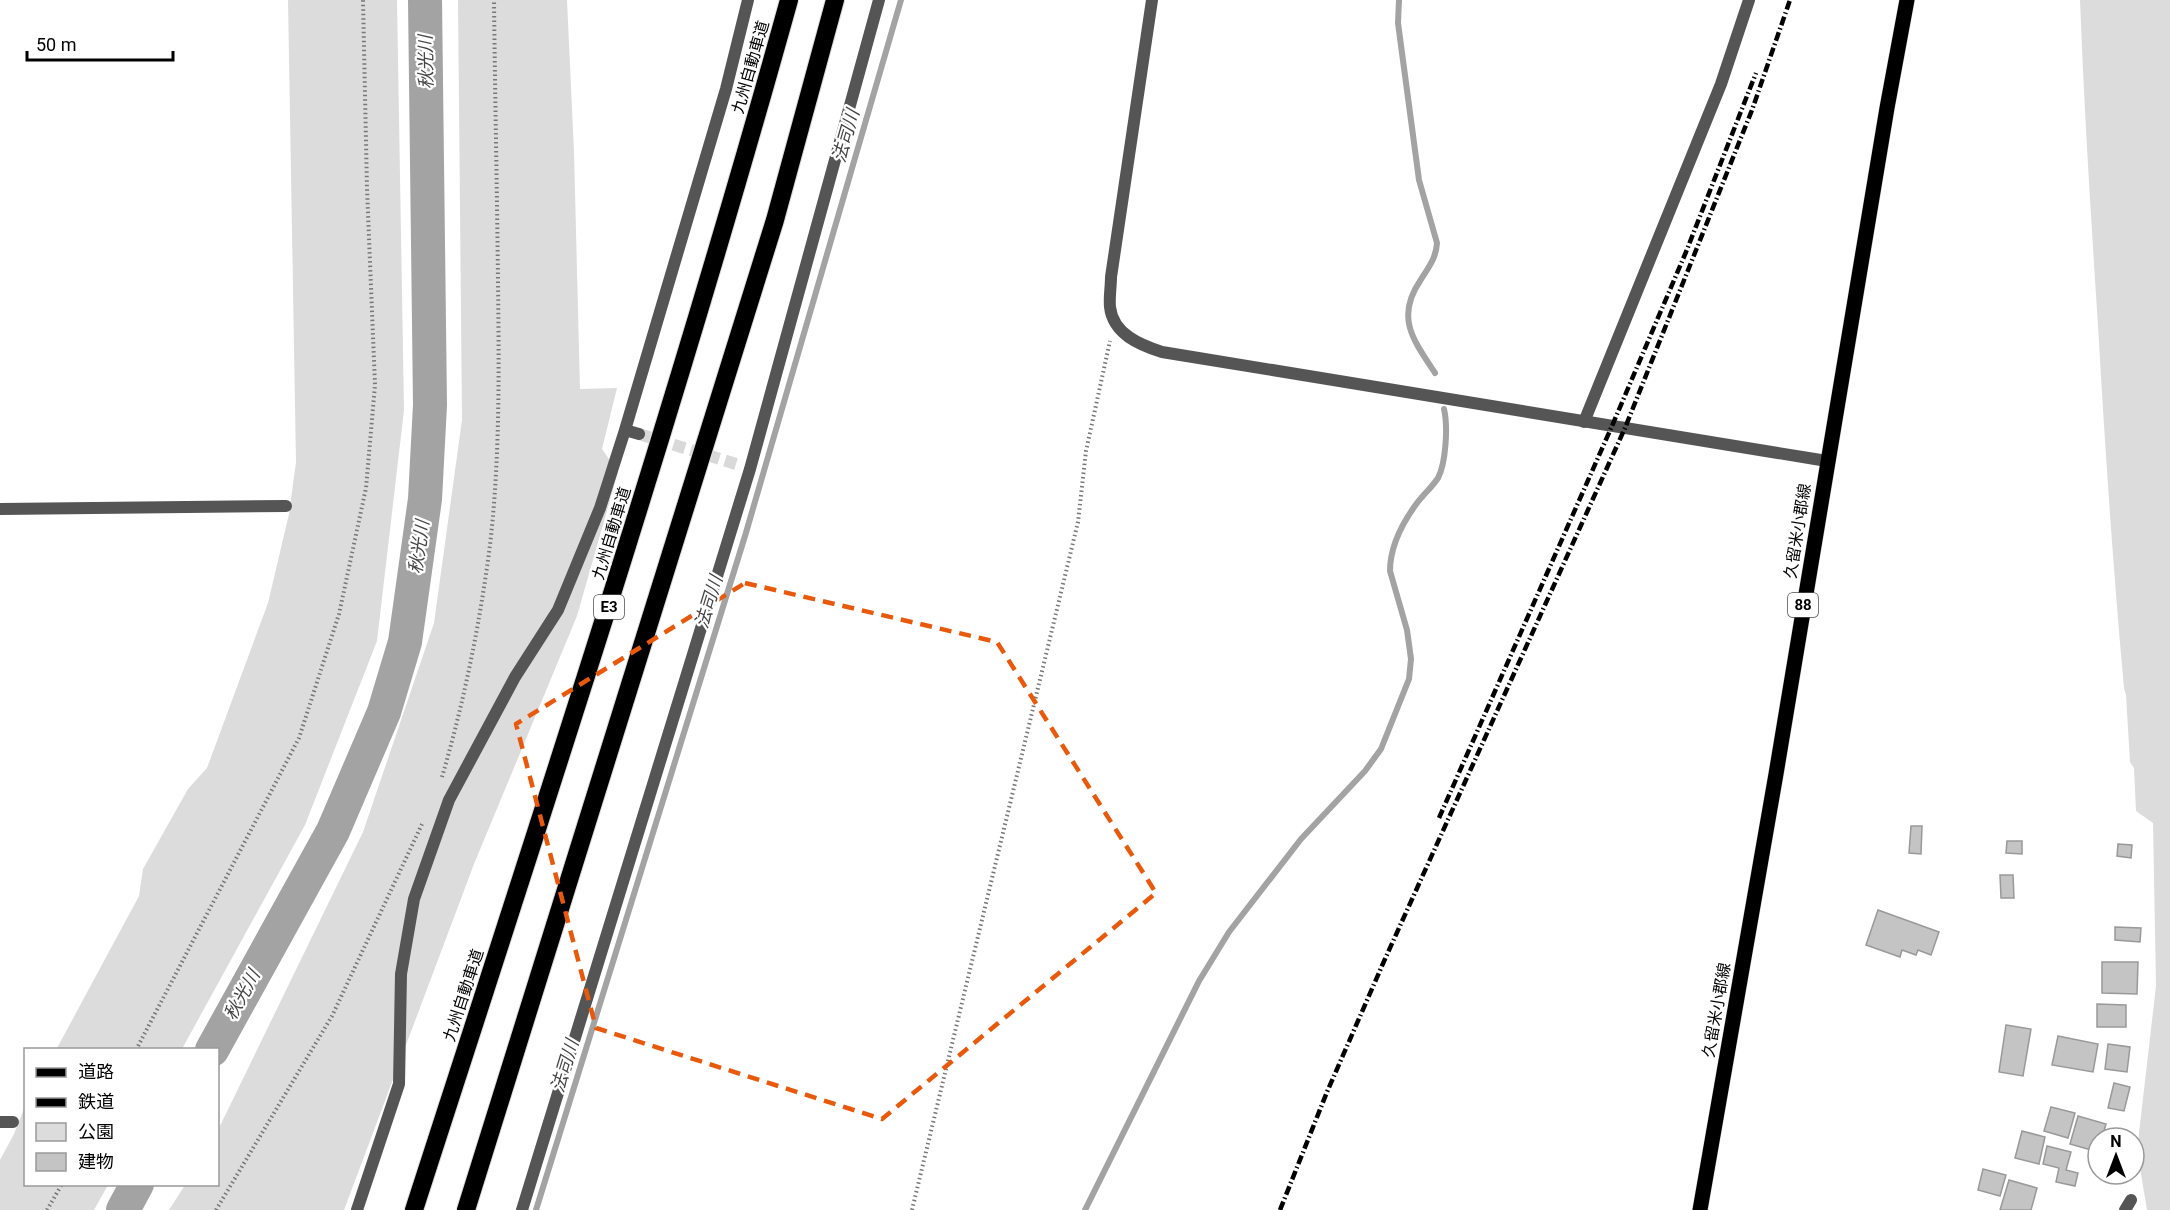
<svg xmlns="http://www.w3.org/2000/svg" width="2170" height="1210" viewBox="0 0 2170 1210" font-family="Roboto,'Noto Sans JP',sans-serif">
  <rect width="100%" height="100%" fill="#fff"/>
  <path fill="#dcdcdc" d="M288,0H397L404,410L377,641L305,825L182,1049L56,1050L139,896L143,869L188,789L207,768L268,603L289,514L296,462Z
    M458,0H567L574,152L580,389L617,388L602,449L618,472L577,616L474,864L344,1210H169L185,1185L218,1184V1130L363,832L434,623L462,420Z
    M2080,0H2170V1210H2147L2137,1150L2156,986L2153,823L2136,811L2134,768L2130,762L2126,695L2124,688C2113,567 2105,447 2098,326C2091,217 2084,109 2080,0Z
    M25,1106L26,1184L108,1185L94,1210H0V1160L14,1134Z"/>
  <g fill="none" stroke-linecap="round" stroke-linejoin="round">
    <path stroke="#a3a3a3" stroke-width="6" d="M1399,0L1398,23L1419,180L1437,243C1436,259 1428,268 1420,281C1395,318 1414,341 1435,373
      M536,1210L745,536L901,0
      M1085,1210L1199,981L1229,932L1301,839L1365,771L1381,749L1409,679L1411,659L1407,630L1390,571C1390,547 1403,522 1417,503C1424,494 1432,487 1438,478C1446,463 1448,426 1444,409"/>
    <path stroke="#a3a3a3" stroke-width="34" d="M212,1050L333,831L384,712L405,642L425,499L430,405L425,0
      M123,1210L137,1184"/>
  </g>
  <path fill="#c4c4c4" stroke="#999" stroke-width="1.5" d="M1911,826H1922L1921,854L1909,853Z
    M2007,841H2022V854L2006,853Z
    M2118,844L2132,845L2131,858L2117,856Z
    M2000,875H2013L2014,898H2001Z
    M1878,910L1939,932L1931,955L1918,950L1916,955L1902,950L1900,957L1866,945Z
    M2115,927L2141,928L2140,942L2115,940Z
    M2102,962H2138L2137,994L2102,993Z
    M2097,1004L2126,1005V1027H2097Z
    M2006,1025L2031,1029L2023,1076L1999,1072Z
    M2058,1036L2098,1044L2093,1072L2052,1065Z
    M2108,1044L2130,1047L2127,1072L2105,1069Z
    M2114,1083L2130,1087L2124,1111L2108,1108Z
    M2051,1107L2075,1113L2068,1138L2044,1131Z
    M2078,1116L2106,1124L2102,1138H2098V1152L2070,1144Z
    M2022,1131L2045,1137L2039,1164L2015,1158Z
    M2047,1146L2071,1152L2066,1170L2078,1173L2075,1186L2056,1182L2059,1168L2043,1164Z
    M1983,1169L2006,1175L2000,1196L1978,1190Z
    M2009,1180L2037,1188L2031,1210H2000Z"/>
  <g fill="none" stroke-linecap="round" stroke-linejoin="round">
    <path stroke="#d9d9d9" stroke-width="12" stroke-dasharray="12 6" stroke-linecap="butt" d="M639,434L736,464"/>
    <g stroke="#dbdbdb" stroke-width="16">
      <path id="primary" d="M1700,1210L1776,774L1887,108L1907,0"/>
    </g>
    <g stroke="#dbdbdb" stroke-width="20">
      <path id="motorway" d="M414,1210C544,808 676,407 789,0
        M466,1210L775,220L835,0"/>
    </g>
    <path stroke="#777" stroke-width="4" stroke-dasharray="1.5 3" stroke-linecap="butt" d="M442,777C464,702 480,623 490,545C500,459 499,369 498,282C497,188 495,94 494,0
      M136,1050L299,738L339,614L366,488L375,385L367,189L363,0
      M47,1210L62,1184
      M216,1210L332,1016L423,822
      M912,1210L1078,522L1086,451L1110,341"/>
    <path stroke="#555" stroke-width="12" d="M1584,422L1721,84L1749,0
      M625,430L639,434
      M0,509L286,506
      M0,1122H13
      M357,1210L399,1084L401,974L414,899L449,800L515,677L558,610L600,508L625,430L726,89L748,0
      M522,1210L750,469L879,0
      M2125,1210L2131,1200"/>
    <path stroke="#555" stroke-width="12" d="M1152,0L1111,277C1111,287 1109,297 1110,307C1113,334 1140,345 1162,352L1827,461"/>
    <use href="#primary" stroke="#000" stroke-width="15"/>
    <use href="#motorway" stroke="#000" stroke-width="18"/>
    <path stroke="#000" stroke-width="4.5" stroke-dasharray="9 3 1.5 3" stroke-linecap="butt" d="M1439,818L1612,426L1686,252L1756,73
      M1280,1210L1327,1092L1385,959L1625,428L1752,110L1790,0"/>
  </g>
  <path fill="none" stroke="#e8590c" stroke-width="4.5" stroke-dasharray="12 8" stroke-linejoin="round" d="M745,583L997,642L1156,893L882,1119L596,1028L516,724Z"/>
  <g text-anchor="middle" stroke-width="4.5" stroke-linejoin="round" paint-order="stroke">
    <g fill="#fff" stroke="#4c4c4c" stroke-width="1.5">
      <rect x="1788" y="593" width="30" height="24" rx="4.5"/>
      <rect x="594" y="595" width="30" height="24" rx="4.5"/>
    </g>
    <g font-size="15" font-weight="bold" fill="#000">
      <text x="1803" y="610">88</text>
      <text x="609" y="612">E3</text>
    </g>
    <g font-size="16" fill="#000" stroke="#fff">
      <text transform="translate(750 67) rotate(-74)" y="6">九州自動車道</text>
      <text transform="translate(1797 531) rotate(-81)" y="6">久留米小郡線</text>
      <text transform="translate(611 533) rotate(-73)" y="6">九州自動車道</text>
      <text transform="translate(463 995) rotate(-72)" y="6">九州自動車道</text>
      <text transform="translate(1716 1010) rotate(-80)" y="6">久留米小郡線</text>
    </g>
    <g font-size="18" font-style="italic" fill="#444" stroke="#fff">
      <text transform="translate(426 62) rotate(-91)" y="6">秋光川</text>
      <text transform="translate(846 136) rotate(-74)" y="6">法司川</text>
      <text transform="translate(419 547) rotate(-82)" y="6">秋光川</text>
      <text transform="translate(709 602) rotate(-73)" y="6">法司川</text>
      <text transform="translate(242 995) rotate(-61)" y="6">秋光川</text>
      <text transform="translate(565 1066) rotate(-73)" y="6">法司川</text>
    </g>
  </g>
  <rect x="24" y="1048" width="195" height="138" fill="#ffffff" stroke="#999999" stroke-width="1.5"/>
  <rect x="36" y="1068" width="30" height="9" fill="#000000" stroke="#999999" stroke-width="1.5"/>
  <text x="78" y="1078" font-size="18" fill="#000000">道路</text>
  <rect x="36" y="1098" width="30" height="9" fill="#000000" stroke="#999999" stroke-width="1.5"/>
  <text x="78" y="1108" font-size="18" fill="#000000">鉄道</text>
  <rect x="36" y="1123" width="30" height="18" fill="#dcdcdc" stroke="#999999" stroke-width="1.5"/>
  <text x="78" y="1138" font-size="18" fill="#000000">公園</text>
  <rect x="36" y="1153" width="30" height="18" fill="#c4c4c4" stroke="#999999" stroke-width="1.5"/>
  <text x="78" y="1168" font-size="18" fill="#000000">建物</text>
  <g transform="translate(2116 1156)"><circle r="28" fill="#ffffff" stroke="#999999" stroke-width="1.5"/>
  <path d="M0-4.5L10 22L0 15L-10 22Z" fill="#000000"/>
  <text y="-9" font-size="16" font-weight="bold" text-anchor="middle" fill="#000000">N</text>
  </g>
  <path d="M27 51v9h146v-9" fill="none" stroke="#000000" stroke-width="3"/>
  <text x="36" y="51" font-size="18" fill="#000000" stroke="#ffffff" stroke-width="4.5" paint-order="stroke">50 m</text>
</svg>
